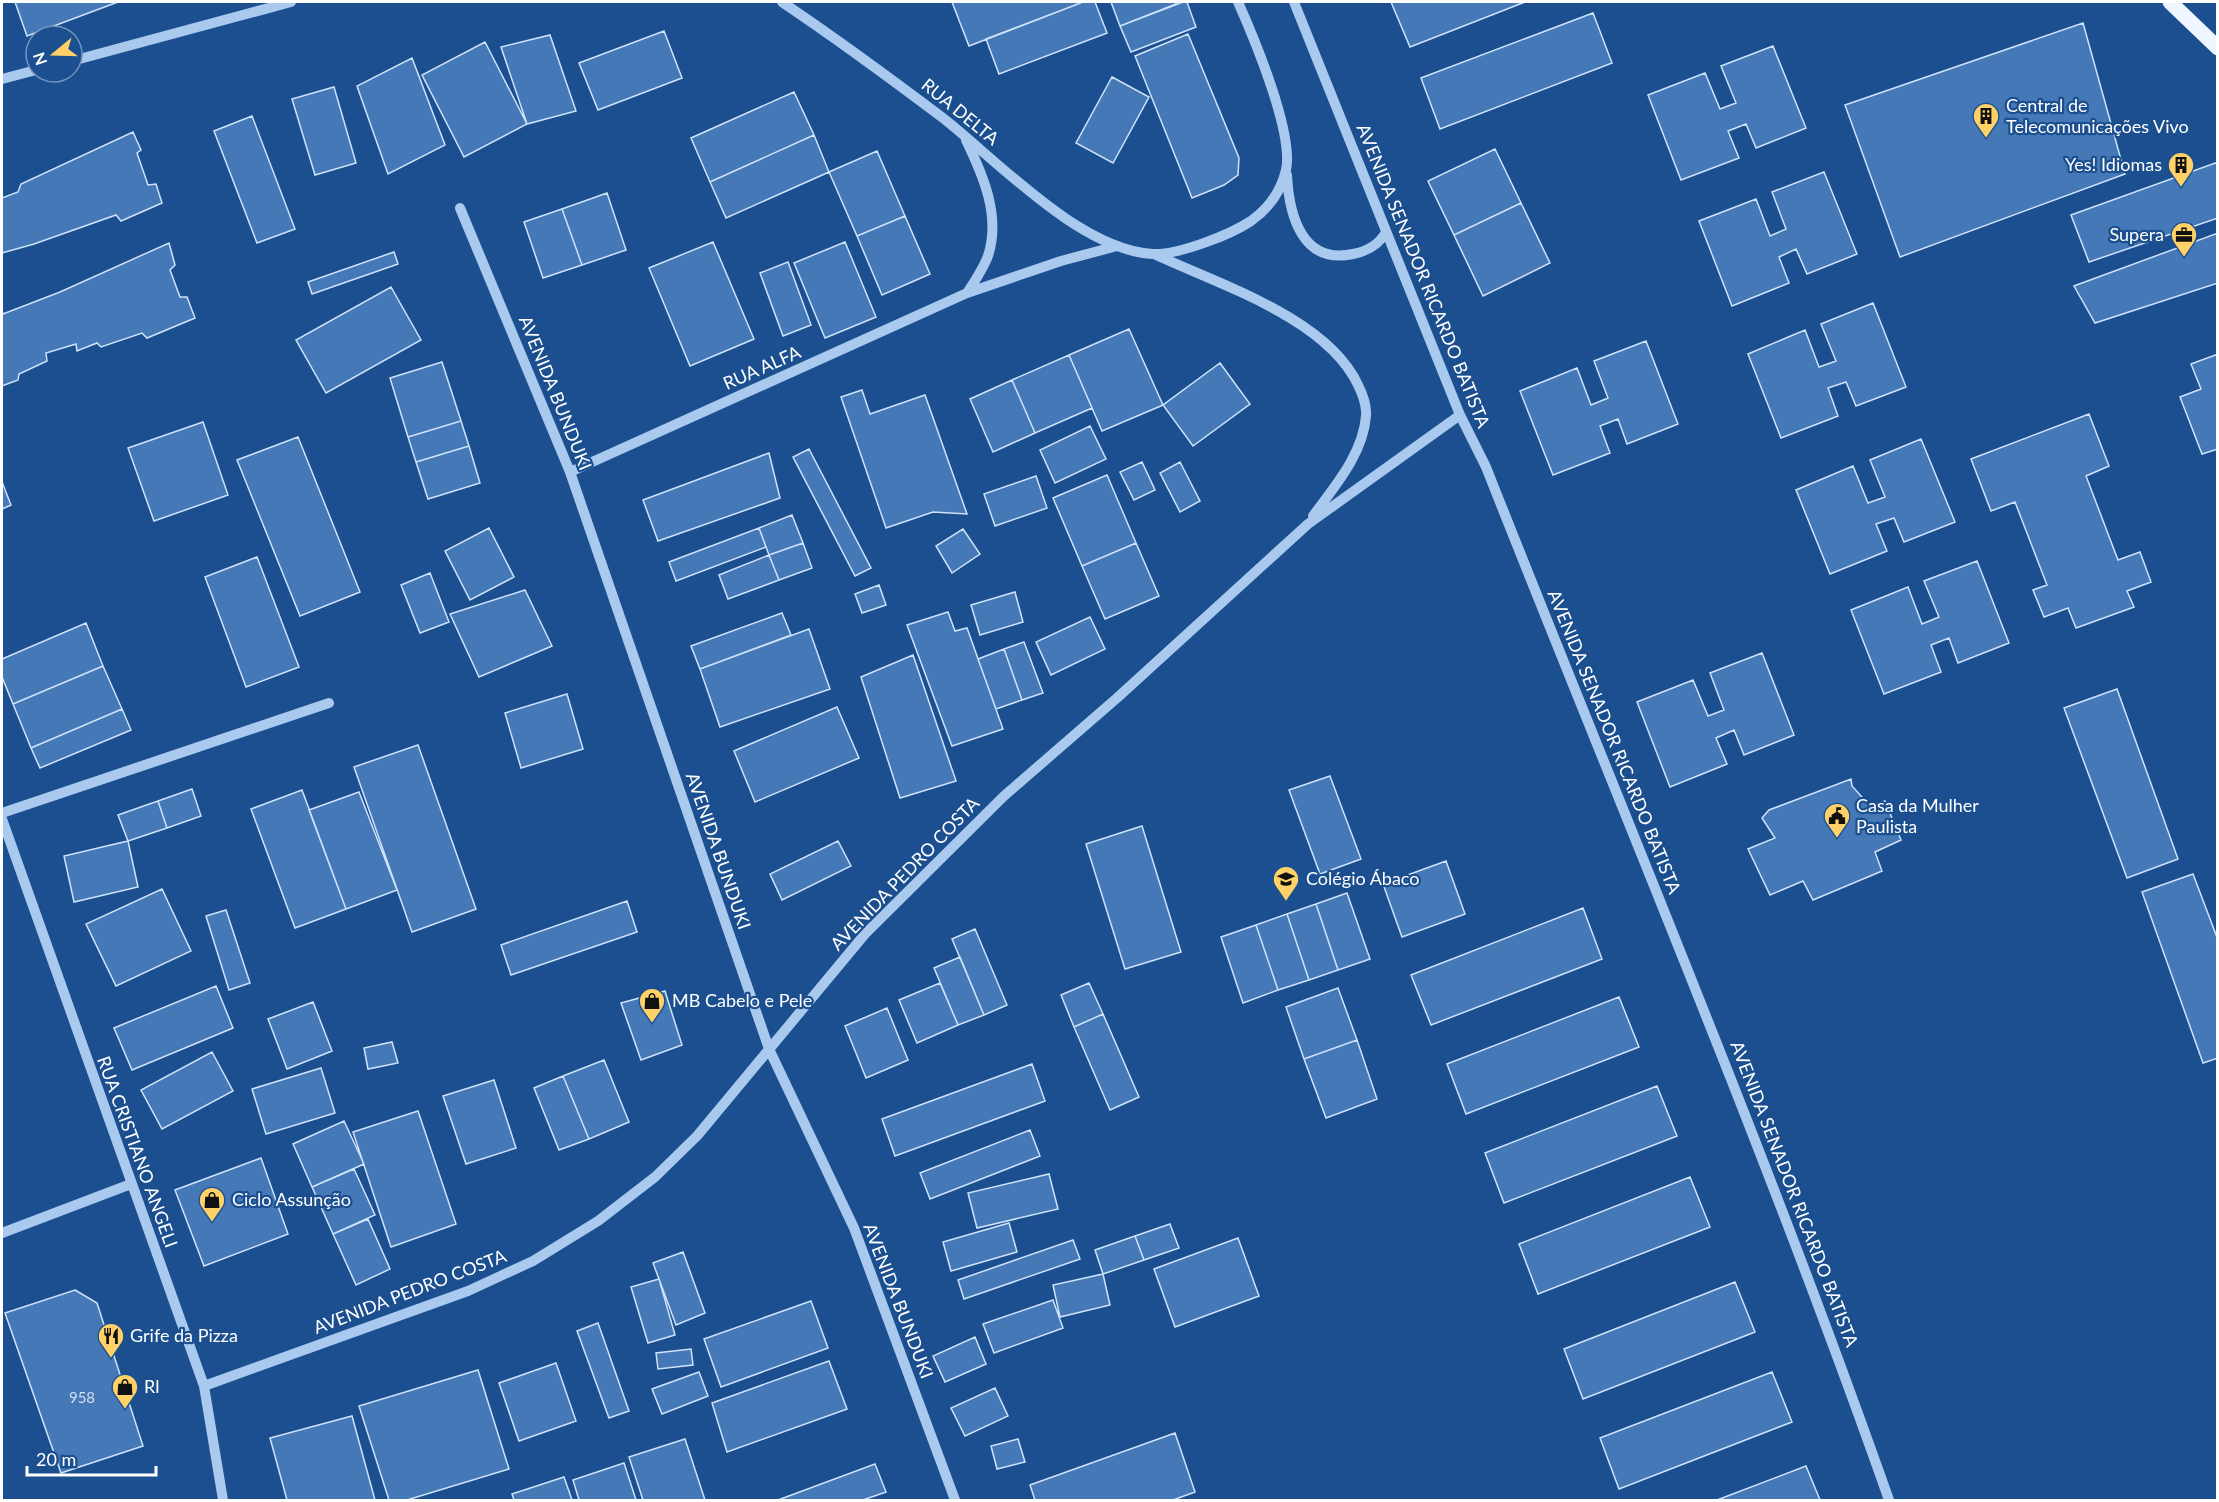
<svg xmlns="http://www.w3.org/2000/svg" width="2219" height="1502" viewBox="0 0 2219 1502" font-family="Lato,sans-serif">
  <rect width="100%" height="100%" fill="#1b4f8f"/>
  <path fill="#4478b7" stroke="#cfe3fa" stroke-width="1.5" d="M15,2H118L27,36Z
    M952,2H1083L969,46Z
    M1083,2H1095L1107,33L999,74L986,39Z
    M1111,2H1175L1176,4L1120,26Z
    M1183,2H1187L1196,27L1131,52L1120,26Z
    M1391,2H1525L1410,47Z
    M1593,13L1612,63L1440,129L1421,78Z
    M2083,23L2125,174L1900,257L1845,105Z
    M664,31L682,78L598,110L579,63Z
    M1188,34L1239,158L1238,175L1224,185L1192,198L1135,56Z
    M550,35L576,111L527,124L501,47Z
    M485,42L527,124L464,157L422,75Z
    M1773,46L1806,128L1756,148L1746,124L1728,131L1739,158L1681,180L1648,95L1705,73L1720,109L1736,103L1721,66Z
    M412,58L445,145L388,174L357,86Z
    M1112,77L1149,97L1113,163L1076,143Z
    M334,87L356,163L315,175L292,99Z
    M794,92L814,135L710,182L691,138Z
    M252,116L295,229L257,243L214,131Z
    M133,132L141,150L137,153L148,185L156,184L162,203L121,221L116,215L34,244L2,253V198L18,192L21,184Z
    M814,135L829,172L726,218L710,182Z
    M1495,149L1521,203L1454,235L1428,181Z
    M877,151L905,216L857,236L829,172Z
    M2218,162V218L2089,262L2071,215Z
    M1824,172L1857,254L1807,274L1796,249L1779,257L1789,283L1732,306L1699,221L1756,199L1770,236L1786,229L1772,192Z
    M607,193L626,250L582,265L562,209Z
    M1521,203L1550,263L1483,296L1454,235Z
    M562,209L582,265L543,278L524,222Z
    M905,216L930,274L882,295L857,236Z
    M2218,233V283L2095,323L2074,286Z
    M713,242L754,339L690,366L649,268Z
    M845,242L876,317L825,338L794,263Z
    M169,243L175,265L170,270L180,297H187L195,318L147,338L142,333L101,347L97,343L77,351L76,344L46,353L47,361L19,374L18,380L2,386V311L3,314L60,292Z
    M394,252L398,264L312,294L308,282Z
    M788,262L811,325L783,336L760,273Z
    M391,287L421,340L326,393L296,340Z
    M1873,303L1906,387L1856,406L1846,382L1828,388L1838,416L1781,438L1748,354L1805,330L1819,367L1836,361L1821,324Z
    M1129,329L1163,405L1102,431L1069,355Z
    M1646,341L1678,424L1627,444L1618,419L1600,426L1610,453L1553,475L1520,391L1577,368L1591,405L1608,398L1594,361Z
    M2218,354V449L2202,454L2180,397L2201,389L2191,364Z
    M1069,355L1092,408L1035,433L1012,380Z
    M442,362L461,421L408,437L390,378Z
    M1220,363L1250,404L1193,446L1163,405Z
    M1012,380L1035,433L993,452L970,399Z
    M862,390L870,414L925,395L967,514L933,512L886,528L841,397Z
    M2089,414L2109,466L2086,476L2118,560L2140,552L2151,582L2127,591L2134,607L2076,628L2068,608L2044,617L2033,590L2047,585L2015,502L1991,511L1971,459Z
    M461,421L469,446L416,462L408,437Z
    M203,422L228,495L154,521L128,448Z
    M1090,426L1106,459L1055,483L1040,450Z
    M298,437L360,592L300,616L237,460Z
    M1921,439L1955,522L1904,542L1894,518L1876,524L1887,551L1830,574L1796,490L1853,466L1868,503L1885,497L1870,460Z
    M469,446L480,483L428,499L416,462Z
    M809,449L871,568L855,576L793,457Z
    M769,453L780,498L658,541L643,500Z
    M1142,462L1155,490L1134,500L1120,472Z
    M1180,462L1200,501L1180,512L1160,473Z
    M1107,475L1136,543L1082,566L1053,498Z
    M1036,476L1047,508L995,526L984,494Z
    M2,482L11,505L2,509Z
    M792,515L803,543L769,555L759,528Z
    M489,528L514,577L470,600L445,551Z
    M759,528L766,547L676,581L669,562Z
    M963,529L980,554L952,573L936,546Z
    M803,543L812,568L779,580L769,555Z
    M1136,543L1159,596L1105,619L1082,566Z
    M769,555L779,580L728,599L719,575Z
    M257,557L299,667L246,687L205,577Z
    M1977,561L2009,643L1958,663L1949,638L1931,645L1941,672L1884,694L1851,610L1908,587L1922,624L1939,617L1924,581Z
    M430,573L449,622L420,633L401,585Z
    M879,585L886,605L862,613L855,594Z
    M525,590L552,646L479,677L450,614Z
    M1015,592L1023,622L980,635L971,605Z
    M948,612L955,631L967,628L1003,729L952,746L907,625Z
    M782,613L791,635L700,669L691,646Z
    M1090,617L1105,649L1051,675L1036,642Z
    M86,623L103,666L13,704L2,677V659Z
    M809,629L830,689L720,727L700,669Z
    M1024,642L1043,693L1022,700L1004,649Z
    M1004,649L1022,700L996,709L978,659Z
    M1762,653L1794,735L1744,755L1734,730L1716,738L1727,764L1670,787L1637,702L1693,680L1708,716L1724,710L1710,673Z
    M913,655L956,781L900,798L861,677Z
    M103,666L122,709L31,748L13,704Z
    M2117,689L2178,859L2127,878L2064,708Z
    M567,694L583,749L521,768L505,713Z
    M837,707L859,758L755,802L734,751Z
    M122,709L131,730L40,768L31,748Z
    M418,745L476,909L412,932L354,767Z
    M1330,776L1361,859L1320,874L1289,790Z
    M1851,779L1852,786L1870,806L1885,801L1901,840L1875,852L1882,871L1813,900L1803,881L1770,895L1748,849L1775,838L1762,818L1769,810Z
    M192,789L201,816L167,828L158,801Z
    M302,790L346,909L295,928L251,809Z
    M359,792L397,890L346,909L309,810Z
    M158,801L167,828L128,841L118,815Z
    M1142,826L1181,952L1125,969L1086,844Z
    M128,841L138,887L74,902L64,856Z
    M838,841L851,866L782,900L770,874Z
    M1446,861L1465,914L1402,937L1383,884Z
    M2193,874L2218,940V1058L2203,1063L2142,892Z
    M162,889L191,951L116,986L86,924Z
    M1347,893L1370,959L1338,970L1316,904Z
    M627,901L637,932L511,975L501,945Z
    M1316,904L1338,970L1309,980L1287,914Z
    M1583,908L1602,959L1431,1025L1411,975Z
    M226,910L250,983L229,990L206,916Z
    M1287,914L1309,980L1278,990L1256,925Z
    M1256,925L1278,990L1243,1003L1221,937Z
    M975,929L1007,1005L984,1015L952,939Z
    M960,957L984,1015L958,1025L934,968Z
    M940,983L958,1025L917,1043L899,1000Z
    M1089,983L1103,1014L1074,1027L1061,995Z
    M216,986L233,1028L132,1070L114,1028Z
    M1338,988L1357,1040L1304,1059L1286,1007Z
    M665,991L682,1045L641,1060L621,1003Z
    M1619,997L1639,1047L1466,1114L1447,1064Z
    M313,1002L332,1051L287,1069L268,1019Z
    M887,1008L908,1060L866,1078L845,1026Z
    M1103,1014L1139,1097L1110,1110L1074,1027Z
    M1357,1040L1377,1099L1326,1118L1304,1059Z
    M392,1042L398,1063L368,1069L364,1048Z
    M212,1052L233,1091L162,1129L141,1090Z
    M604,1060L629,1122L589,1139L563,1076Z
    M1032,1064L1045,1101L895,1156L882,1119Z
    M321,1068L335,1113L266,1134L252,1089Z
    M563,1076L589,1139L559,1150L534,1088Z
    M494,1080L516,1148L466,1164L443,1096Z
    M1657,1086L1677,1136L1504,1203L1485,1153Z
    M418,1111L456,1224L391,1247L353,1132Z
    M344,1121L364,1164L312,1187L293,1144Z
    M1030,1130L1040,1156L930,1199L920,1173Z
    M261,1158L288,1234L204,1266L175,1190Z
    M354,1169L375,1215L333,1234L312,1187Z
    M1049,1174L1058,1209L977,1228L968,1193Z
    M1690,1177L1710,1227L1538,1294L1519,1244Z
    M368,1219L390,1269L356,1285L333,1234Z
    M1009,1223L1017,1252L951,1271L943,1242Z
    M1170,1224L1179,1248L1144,1260L1135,1236Z
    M1135,1236L1144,1260L1103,1274L1095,1250Z
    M1238,1238L1259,1296L1175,1327L1154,1269Z
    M1073,1240L1080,1259L964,1299L958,1280Z
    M683,1252L705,1313L676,1325L653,1263Z
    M1103,1274L1110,1305L1060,1317L1053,1285Z
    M659,1279L675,1335L648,1343L631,1287Z
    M1735,1282L1755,1332L1583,1399L1564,1349Z
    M75,1290L97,1303L143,1446L61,1473L5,1313Z
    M1053,1300L1063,1328L994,1353L983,1324Z
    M811,1301L828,1348L721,1387L704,1339Z
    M598,1323L629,1411L609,1418L577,1331Z
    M975,1337L986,1364L945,1382L933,1356Z
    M691,1349L693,1365L658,1369L656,1353Z
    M829,1361L847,1409L727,1452L712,1403Z
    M556,1363L576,1421L519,1441L499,1383Z
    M478,1370L509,1469L407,1500H389L359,1406Z
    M699,1372L708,1396L662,1414L652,1389Z
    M1772,1372L1792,1422L1619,1489L1600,1438Z
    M995,1388L1008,1416L965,1436L951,1408Z
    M352,1416L375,1500H287L270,1438Z
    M1175,1433L1195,1492L1173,1500H1035L1030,1485Z
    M685,1439L705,1500H643L629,1457Z
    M1018,1439L1025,1462L997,1469L991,1446Z
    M624,1463L636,1500H579L573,1480Z
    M875,1464L886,1492L863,1500H778Z
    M1806,1466L1820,1500H1717Z
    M564,1477L572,1500H514L512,1494Z"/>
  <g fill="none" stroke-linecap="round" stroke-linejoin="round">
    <path stroke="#a9c9ee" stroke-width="10" d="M782,2C837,39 890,78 943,118C999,162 1080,250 1153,254C1178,255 1230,235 1251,221C1268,209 1281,191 1286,170C1294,133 1254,38 1238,2
      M1294,2L1460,415L1486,467C1622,811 1766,1151 1889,1500
      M72,61L291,2
      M2,79L36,70
      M966,140C983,175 1001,216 988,256C983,269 975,281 967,293
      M1287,175C1289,215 1302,265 1353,254C1368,251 1379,245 1386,232
      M460,208L570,472L769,1049L854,1228L955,1500
      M1154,254C1218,284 1327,318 1358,385C1363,395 1367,405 1366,416C1363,454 1335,486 1313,516
      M570,472L967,293L1061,261L1117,246
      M2,813L329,703
      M2,819L204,1386L223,1500
      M2,1233L131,1184
      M204,1386L468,1291L533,1261L598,1221L655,1177L697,1136L865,934L1004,796L1117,698L1308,524L1460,415"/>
    <path stroke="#f0f6ff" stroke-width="15" d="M2170,2L2218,48"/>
  </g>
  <defs>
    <g id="building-pin" transform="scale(1.35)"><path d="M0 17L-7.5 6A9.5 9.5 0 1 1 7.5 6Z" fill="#ffd166" stroke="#1b4f8f"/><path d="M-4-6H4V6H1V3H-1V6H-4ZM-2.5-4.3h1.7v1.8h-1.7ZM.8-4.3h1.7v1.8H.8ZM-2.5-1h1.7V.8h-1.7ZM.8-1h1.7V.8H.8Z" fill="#111"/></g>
    <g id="office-pin" transform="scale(1.35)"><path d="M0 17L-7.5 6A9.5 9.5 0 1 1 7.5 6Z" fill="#ffd166" stroke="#1b4f8f"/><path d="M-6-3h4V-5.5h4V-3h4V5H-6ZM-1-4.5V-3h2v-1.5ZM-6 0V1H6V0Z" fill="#111"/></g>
    <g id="civic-pin" transform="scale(1.35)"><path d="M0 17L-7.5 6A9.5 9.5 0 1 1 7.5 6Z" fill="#ffd166" stroke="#1b4f8f"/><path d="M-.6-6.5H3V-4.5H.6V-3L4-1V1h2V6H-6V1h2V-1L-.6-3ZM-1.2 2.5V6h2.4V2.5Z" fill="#111"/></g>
    <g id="school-pin" transform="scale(1.35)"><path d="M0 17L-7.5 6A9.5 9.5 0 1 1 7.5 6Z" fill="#ffd166" stroke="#1b4f8f"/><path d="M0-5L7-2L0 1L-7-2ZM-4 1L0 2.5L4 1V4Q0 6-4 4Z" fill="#111"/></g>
    <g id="shop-pin" transform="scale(1.35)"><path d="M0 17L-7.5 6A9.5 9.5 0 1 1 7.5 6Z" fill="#ffd166" stroke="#1b4f8f"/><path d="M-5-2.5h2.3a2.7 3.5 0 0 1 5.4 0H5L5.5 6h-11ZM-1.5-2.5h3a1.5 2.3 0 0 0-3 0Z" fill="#111"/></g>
    <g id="restaurant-pin" transform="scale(1.35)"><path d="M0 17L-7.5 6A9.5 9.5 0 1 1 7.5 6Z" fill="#ffd166" stroke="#1b4f8f"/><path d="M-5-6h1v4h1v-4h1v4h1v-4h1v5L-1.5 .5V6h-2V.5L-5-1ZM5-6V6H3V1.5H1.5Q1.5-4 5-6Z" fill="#111"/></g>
  </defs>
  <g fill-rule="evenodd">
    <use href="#building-pin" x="1986" y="116"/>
    <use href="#building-pin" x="2181" y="165"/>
    <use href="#office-pin" x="2184" y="235"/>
    <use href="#civic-pin" x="1837" y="816"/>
    <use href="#school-pin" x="1286" y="879"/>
    <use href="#shop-pin" x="652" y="1001"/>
    <use href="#shop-pin" x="212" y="1200"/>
    <use href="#restaurant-pin" x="111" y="1336"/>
    <use href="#shop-pin" x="125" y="1387"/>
  </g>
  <g text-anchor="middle" stroke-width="4.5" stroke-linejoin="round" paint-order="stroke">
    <g font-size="15" fill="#d0dded">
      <text x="82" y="1403">958</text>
    </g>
    <g font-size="18" fill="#fff" stroke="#1b4f8f" text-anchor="start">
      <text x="2006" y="112">Central de<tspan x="2006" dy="21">Telecomunicações Vivo</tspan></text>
      <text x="2162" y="171" text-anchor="end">Yes! Idiomas</text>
      <text x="2164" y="241" text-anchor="end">Supera</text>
      <text x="1856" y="812">Casa da Mulher<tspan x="1856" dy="21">Paulista</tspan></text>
      <text x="1306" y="885">Colégio Ábaco</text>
      <text x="672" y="1007">MB Cabelo e Pele</text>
      <text x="232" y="1206">Ciclo Assunção</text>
      <text x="130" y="1342">Grife da Pizza</text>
      <text x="144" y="1393">Rl</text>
    </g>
    <g font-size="18" fill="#fff" stroke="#1b4f8f">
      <text transform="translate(960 112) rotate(39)" y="6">RUA DELTA</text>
      <text transform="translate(1423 276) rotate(68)" y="6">AVENIDA SENADOR RICARDO BATISTA</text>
      <text transform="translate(762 368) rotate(-24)" y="6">RUA ALFA</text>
      <text transform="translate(555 393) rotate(68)" y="6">AVENIDA BUNDUKI</text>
      <text transform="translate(1614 742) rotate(68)" y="6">AVENIDA SENADOR RICARDO BATISTA</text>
      <text transform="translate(718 851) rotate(71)" y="6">AVENIDA BUNDUKI</text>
      <text transform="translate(905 874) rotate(-46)" y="6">AVENIDA PEDRO COSTA</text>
      <text transform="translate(137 1152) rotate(70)" y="6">RUA CRISTIANO ANGELI</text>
      <text transform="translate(1794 1194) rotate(69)" y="6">AVENIDA SENADOR RICARDO BATISTA</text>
      <text transform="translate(410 1292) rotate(-21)" y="6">AVENIDA PEDRO COSTA</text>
      <text transform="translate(898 1301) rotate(69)" y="6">AVENIDA BUNDUKI</text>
    </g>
  </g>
  <rect width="2219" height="1502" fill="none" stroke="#ffffff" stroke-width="6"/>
  <g transform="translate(54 54) rotate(251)"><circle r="28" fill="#1b4f8f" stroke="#7695bc" stroke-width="1.5"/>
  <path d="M0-4.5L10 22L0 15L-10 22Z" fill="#ffd166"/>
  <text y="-9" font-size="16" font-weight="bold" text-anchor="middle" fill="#ffffff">N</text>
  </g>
  <path d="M27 1466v9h129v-9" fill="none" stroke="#ffffff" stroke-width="3"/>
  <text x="36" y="1466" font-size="18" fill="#ffffff" stroke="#1b4f8f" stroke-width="4.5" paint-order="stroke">20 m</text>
</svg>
